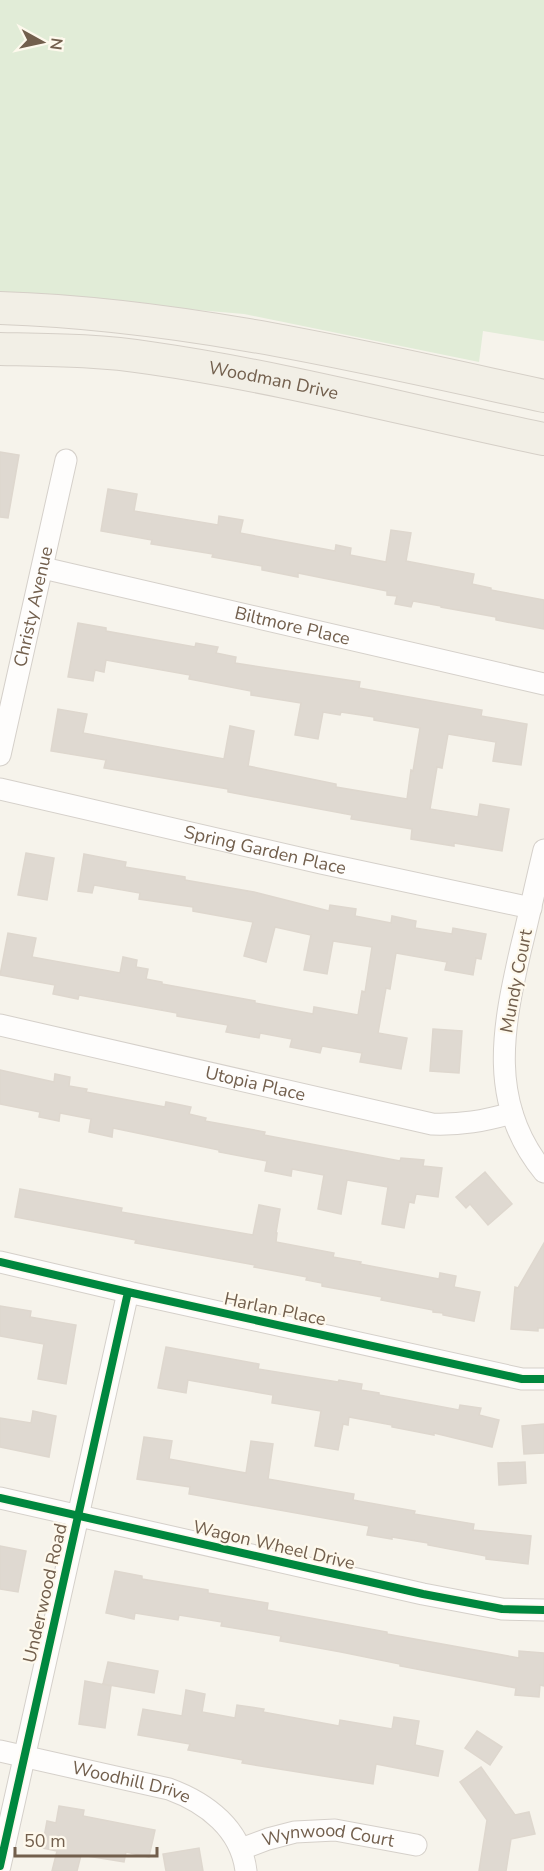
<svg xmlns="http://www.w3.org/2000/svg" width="544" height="1871" viewBox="0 0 544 1871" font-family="'Nunito Sans',sans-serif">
  <rect width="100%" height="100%" fill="#f6f3eb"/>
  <path fill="#e1ecd7" d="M0,0H544V341L483,331L479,362L244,314L0,293Z"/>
  <path fill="#dfd9d1" stroke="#ded7ce" stroke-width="1.5" d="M0,452L19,455L8,518L0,517Z
    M108,489L137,494L134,511L218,525L219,516L243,520L240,533L335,551L336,545L351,548L350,555L386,562L391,530L411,533L406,561L474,574L472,584L491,588V590L544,600V629L496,620V617L441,607V606L413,601L411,607L395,604L397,596L387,595V591L298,573V577L262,570V566L212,557L213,554L151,544L152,540L101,531Z
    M78,623L106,628V631L195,647L196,643L218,647L216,653L236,657L235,663L360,682L359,688L482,710L481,716L527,724L521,765L493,761L496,742L448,734L442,768L437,767L430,809L478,817L480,804L509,809L502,851L454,843V846L411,839L412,829L351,819L352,815L228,792V789L104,768L106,760L51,751L58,709L87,714L83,733L224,759L230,726L254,731L248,766L336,784V787L407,799L411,770L413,771L420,728L374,720V717L341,712L340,715L323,712L318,739L295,735L301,703L251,695V691L189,679L190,675L106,660L104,672L95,670L93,681L68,677Z
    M26,853L54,858L47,900L18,895Z
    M84,854L126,862L125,867L185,877V880L254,892L329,911L330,905L356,909L355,916L391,923L392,916L416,921L415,928L452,934L453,928L486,934L481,959L476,958L473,975L445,970L447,962L396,953L390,989L386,988L378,1033L407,1038L401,1069L360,1062L362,1053L322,1046L320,1053L290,1047L292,1039L260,1033L259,1038L226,1032L228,1025L177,1016V1013L79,995L78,999L53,994L55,985L0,975L8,933L36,938L32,957L120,973L123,957L137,960L136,967L148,969L146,979L162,982V984L255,1001V1003L313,1014L314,1007L358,1015L362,991L365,992L372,947L333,941L327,974L304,970L311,935L275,927L266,962L244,956L253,922L193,911V907L139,899L140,893L94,885L92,893L78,891Z
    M433,1029L462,1031L459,1073L430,1071Z
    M0,1070L54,1082L55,1074L70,1077L69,1086L87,1089L86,1092L165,1107L166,1102L191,1107L189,1114L206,1118L205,1121L265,1132L264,1135L400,1161L401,1158L424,1160L423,1166L442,1168L438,1197L416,1194L414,1203L409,1202L404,1228L382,1224L388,1187L347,1180L341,1214L318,1209L324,1175L292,1169L291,1176L265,1171L267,1161L219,1152V1150L113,1128L112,1137L89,1132L91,1119L60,1113L59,1121L39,1117L40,1112L0,1104Z
    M485,1172L512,1204L488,1225L470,1204L466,1208L456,1197Z
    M20,1189L122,1208L121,1212L253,1235L259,1205L280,1209L276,1233H277L276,1242L334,1253L333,1257L361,1262L360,1264L439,1279L440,1273L456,1276L454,1287L480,1292L474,1321L443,1315V1313L433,1312V1310L381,1300L382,1297L322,1286V1283L306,1280L307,1277L254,1267L255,1265L135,1243L136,1240L15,1217Z
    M544,1243V1328H538V1331L511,1329L515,1287L518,1288Z
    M0,1306L31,1311L30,1317L76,1325L66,1384L38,1379L44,1344L0,1336Z
    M166,1347L259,1364L258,1369L338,1382L339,1380L362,1384L361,1390L379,1393V1395L459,1410L460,1405L481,1408L479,1415L499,1420L492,1447L434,1433V1435L392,1427V1425L349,1417L348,1425L343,1424L338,1450L315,1446L321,1411L272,1403L273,1395L188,1380L186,1393L158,1388Z
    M33,1411L56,1416L49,1457L0,1447V1418L31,1423Z
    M544,1424V1453L524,1454L522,1426Z
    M144,1437L172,1441L169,1459L246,1473L251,1441L273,1444L268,1479L354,1494L353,1500L415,1511L414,1514L474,1524L473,1530L531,1536L528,1564L486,1559V1556L428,1545V1543L392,1537V1539L367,1535L369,1526L189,1494L190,1487L137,1479Z
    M525,1462L526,1483L499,1485L498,1463Z
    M0,1546L26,1551L18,1592L0,1589Z
    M115,1571L142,1576V1579L208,1590V1593L268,1603L267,1610L387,1632V1634L519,1658V1651L544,1653V1686L540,1685L539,1697L515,1695L516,1688L400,1666V1664L341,1652L280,1641L281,1636L221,1626L222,1622L179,1615L178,1620L135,1613L134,1619L106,1613Z
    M108,1662L158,1671L154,1693L103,1684Z
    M85,1681L111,1686L105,1728L79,1724Z
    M186,1690L205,1694L202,1712L235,1718L237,1705L264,1709L263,1712L339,1726L340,1720L392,1729L394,1717L419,1721L415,1745L443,1751L438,1776L376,1764L373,1784L242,1763L243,1760L188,1750L190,1744L138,1735L143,1709L182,1716Z
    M477,1731L502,1747L490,1765L465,1748Z
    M481,1767L515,1815L529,1812L535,1834L511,1839L506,1871H479L487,1820L460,1782Z
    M59,1806L84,1810L83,1816L155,1830L149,1857L126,1852L124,1862L81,1855L77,1871H52L57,1851L42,1848L47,1821L56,1823Z
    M199,1848L203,1871H166L163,1854Z"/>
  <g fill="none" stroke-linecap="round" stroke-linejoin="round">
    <g stroke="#d5d0ca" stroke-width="23">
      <g id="minor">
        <path id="s1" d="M43,568L544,684"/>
        <path id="s2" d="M0,755L66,460"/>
        <path id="s3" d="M0,789L321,863L531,908"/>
        <path d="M544,850C536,883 529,916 521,948C503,1027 487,1103 544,1172"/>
        <path id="s4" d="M0,1025L432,1124C462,1125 483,1121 512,1113"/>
        <path d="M0,1262L128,1292L522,1379H544"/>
        <path d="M0,1498L423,1594L502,1609L544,1610"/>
        <path id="s5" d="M0,1751L169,1789C207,1803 241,1829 246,1871"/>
        <path id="s6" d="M241,1849L268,1839L295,1832L335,1830L416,1845"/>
        <path d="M0,1866L128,1292"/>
      </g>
    </g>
    <g stroke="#d5cfc7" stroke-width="34">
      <g id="primary">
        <path d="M0,308C185,314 364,357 544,396"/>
        <path id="s7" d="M0,349C50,350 101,350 150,358C283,377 413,412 544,439"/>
      </g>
    </g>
    <use href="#minor" stroke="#fefdfc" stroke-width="21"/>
    <use href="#primary" stroke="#f2efe6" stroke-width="32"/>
    <g stroke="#fef9ed" stroke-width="11">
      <path id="cycleway" d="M0,1262L128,1292L522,1379H544
        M0,1498L423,1594L502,1609L544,1610
        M0,1866L128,1292"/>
    </g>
    <use href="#cycleway" stroke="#00873e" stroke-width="8"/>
  </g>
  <g text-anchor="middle" stroke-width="4.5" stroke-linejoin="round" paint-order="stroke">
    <g font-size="18" fill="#725f4d" stroke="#fef9ed">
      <text dy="6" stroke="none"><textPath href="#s7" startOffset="276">Woodman Drive</textPath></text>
      <text dy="6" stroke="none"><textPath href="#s2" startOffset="152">Christy Avenue</textPath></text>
      <text dy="6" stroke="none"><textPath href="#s1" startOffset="256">Biltmore Place</textPath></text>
      <text dy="6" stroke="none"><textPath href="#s3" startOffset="272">Spring Garden Place</textPath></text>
      <text transform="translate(516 981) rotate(-79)" y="6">Mundy Court</text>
      <text dy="6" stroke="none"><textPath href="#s4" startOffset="262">Utopia Place</textPath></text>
      <text transform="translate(275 1309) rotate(12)" y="6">Harlan Place</text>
      <text transform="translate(274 1545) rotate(13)" y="6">Wagon Wheel Drive</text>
      <text transform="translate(45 1593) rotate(-77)" y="6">Underwood Road</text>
      <text dy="6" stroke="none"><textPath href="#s5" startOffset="135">Woodhill Drive</textPath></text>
      <text dy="6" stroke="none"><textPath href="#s6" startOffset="90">Wynwood Court</textPath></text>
    </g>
  </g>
  <g transform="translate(42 42) rotate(98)" stroke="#fef9ed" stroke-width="4.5" paint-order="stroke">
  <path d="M0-4.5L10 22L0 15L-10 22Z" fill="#725f4d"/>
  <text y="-9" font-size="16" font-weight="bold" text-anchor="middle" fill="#725f4d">N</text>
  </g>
  <path d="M15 1847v9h142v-9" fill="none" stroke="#725f4d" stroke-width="3"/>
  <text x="24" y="1847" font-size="18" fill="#725f4d" stroke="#fef9ed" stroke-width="4.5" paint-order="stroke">50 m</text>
</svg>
